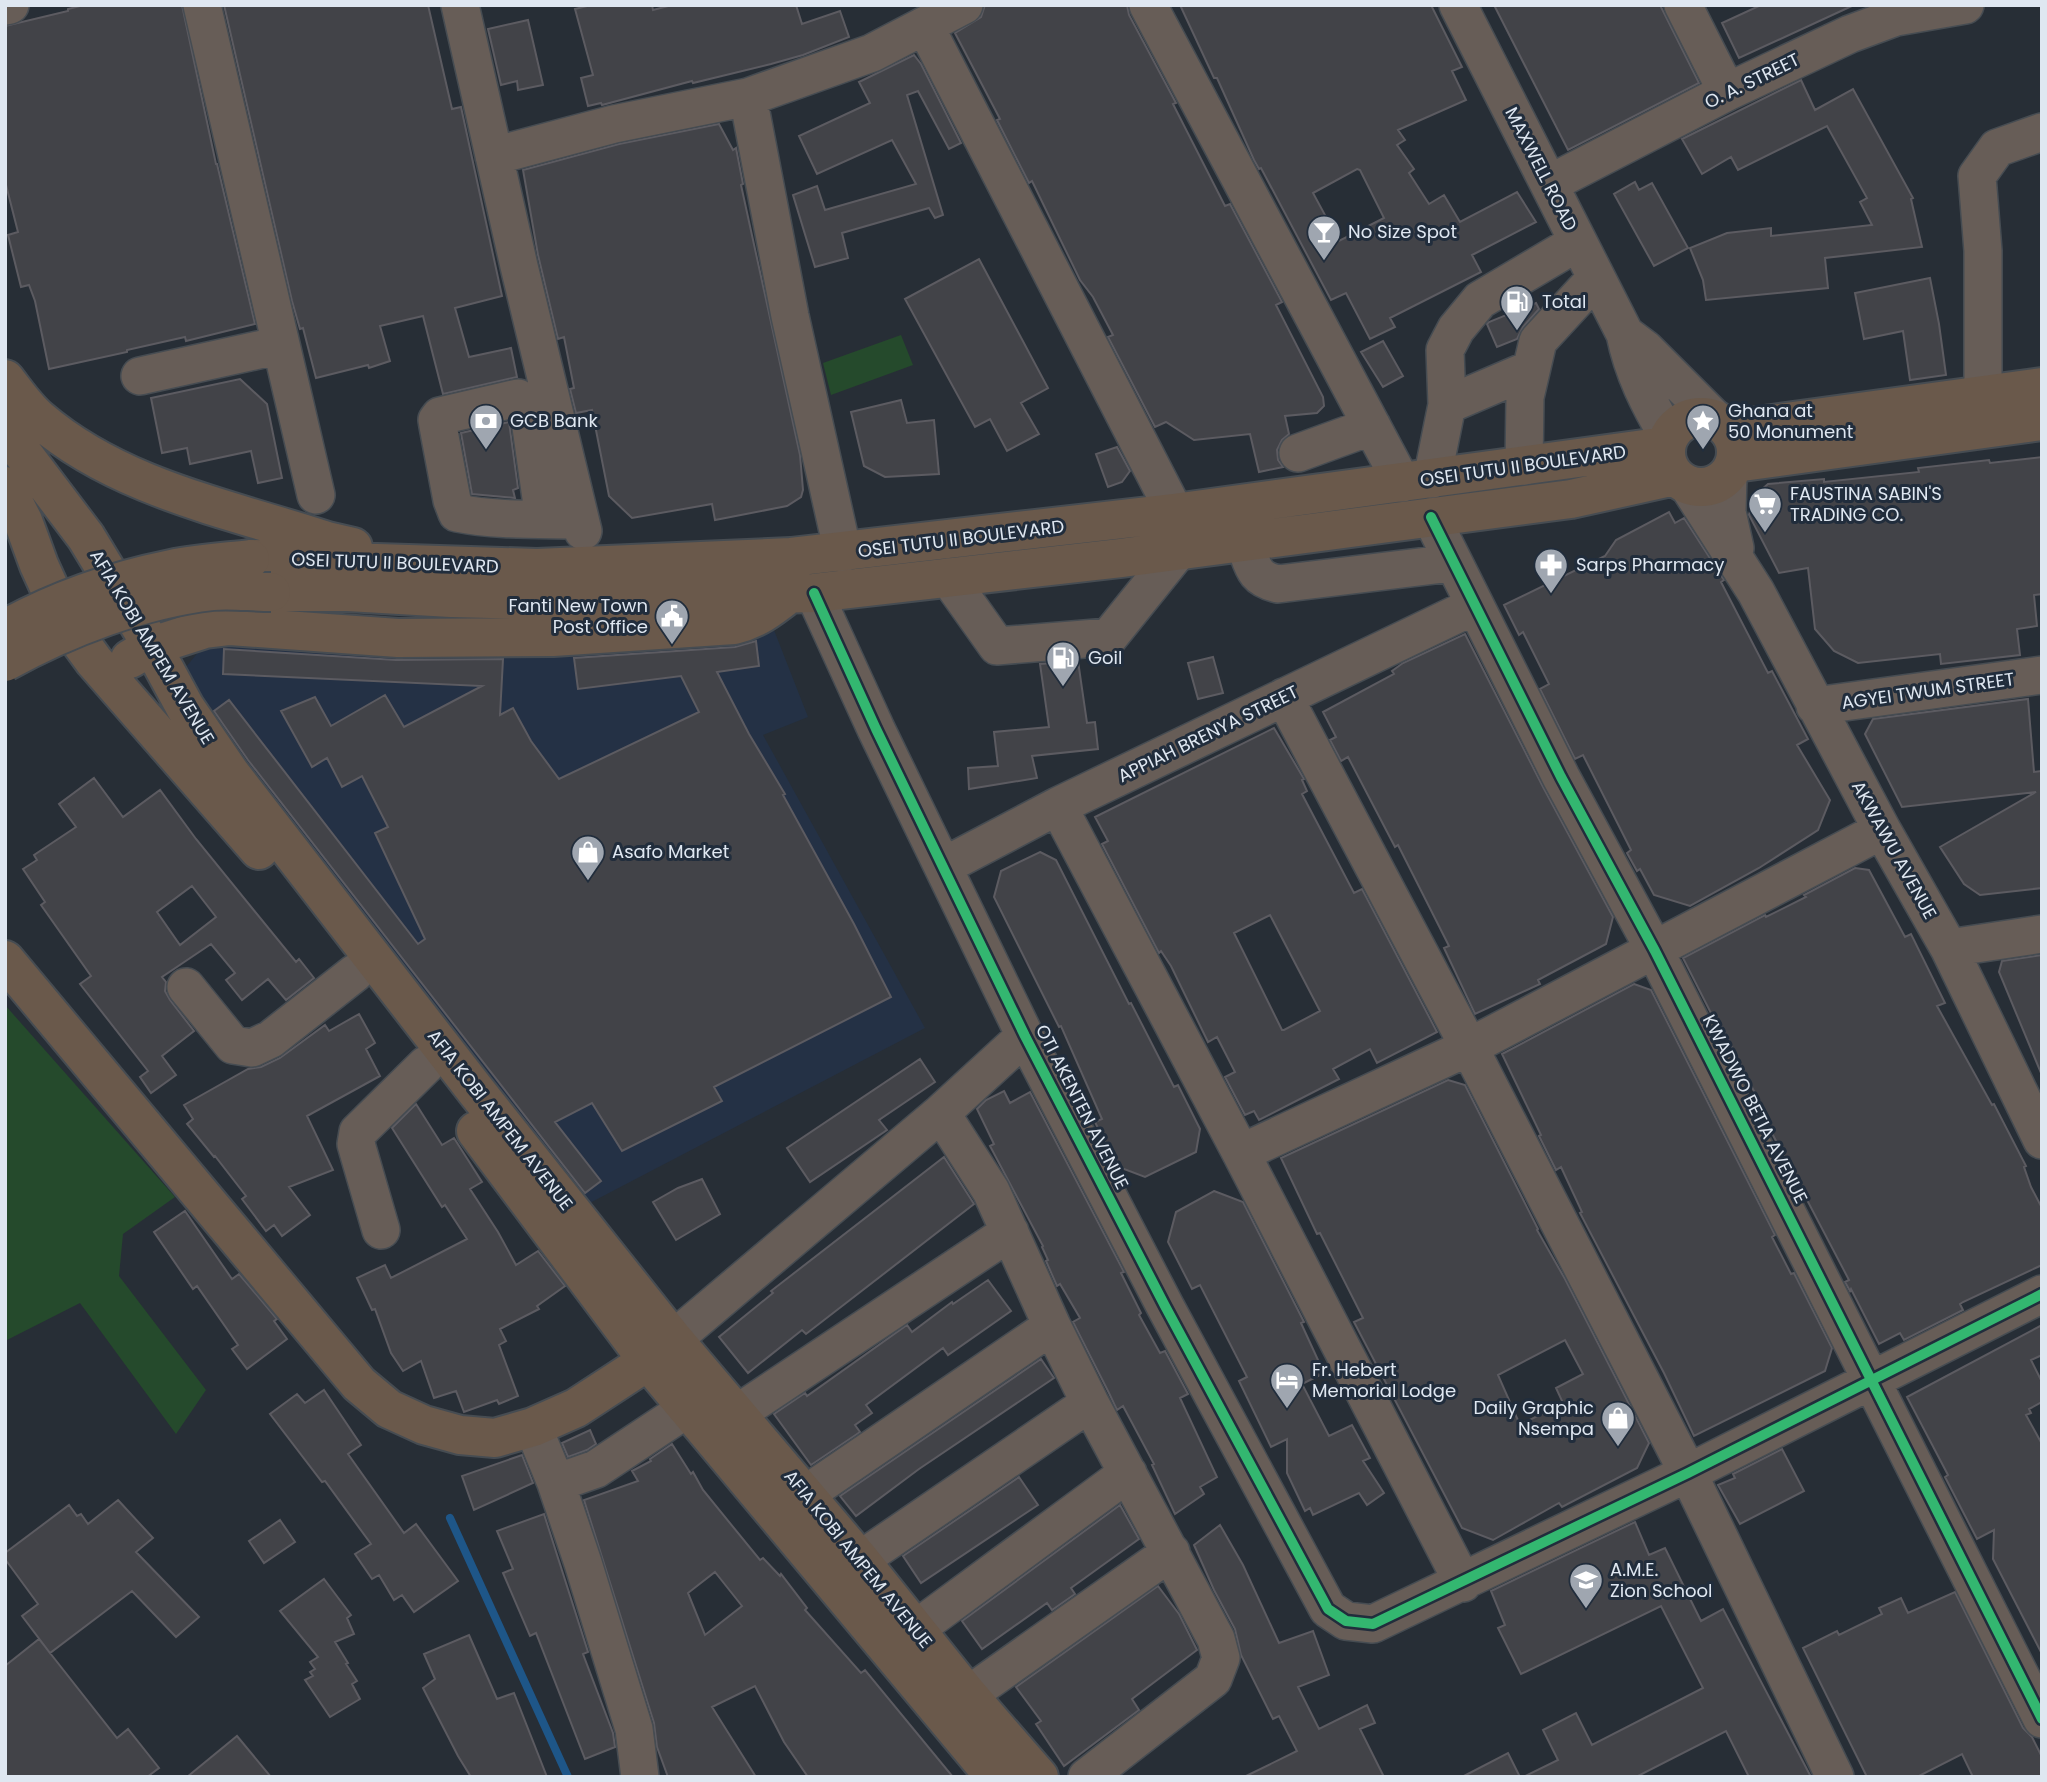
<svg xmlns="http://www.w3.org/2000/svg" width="2047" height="1782" viewBox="0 0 2047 1782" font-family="Poppins,sans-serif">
  <rect width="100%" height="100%" fill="#272e36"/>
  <path fill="#243145" d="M772,625L808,717L763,735L925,1028L584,1206L176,679L210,638Z"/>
  <path fill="#254a2c" d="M901,335L913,365L831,395L823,363Z
    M5,1005L175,1197L123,1234L119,1276L206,1390L176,1434L80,1303L5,1341Z"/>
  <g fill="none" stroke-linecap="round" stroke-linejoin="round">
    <path stroke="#1e5688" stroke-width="8" d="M450,1518L568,1777"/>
  </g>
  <path fill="#424348" stroke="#5c5b61" stroke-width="2" fill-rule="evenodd" d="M84,5H182L216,164H217L255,324L186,341L185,337L127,350V352L49,369L35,301L29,285L21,287L8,235L18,232L5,181V26L68,11V9Z
    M224,5H428L452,109L461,107L502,296L455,308L469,357L511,348L517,377L443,394L423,316L380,326L390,361L369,368L368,365L316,378L303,328L300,329L292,301Z
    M591,5H652L653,10L672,5H796L802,24L840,11L849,37L803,55L771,64L693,83L692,81L602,105L601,103L588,106L581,78L593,75L575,9Z
    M985,5H1127L1129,15L1176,103L1173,104L1225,206L1230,204L1282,302L1276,305L1323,397L1324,406L1317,413L1285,416L1289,434L1282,440L1277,450L1278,460L1283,467L1259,472L1250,434L1194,440L1166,422L1155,427L1108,337L1113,335L1093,297L1080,280L1032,181L1029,183L997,120L1000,119L955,33L981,17Z
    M1180,5H1431L1462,67L1452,71L1466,100L1398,130L1405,140L1397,145L1414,169L1409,173L1429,204L1444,195L1460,222L1517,192L1536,222L1472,255L1481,272L1390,318L1395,327L1370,339L1346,293L1331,300L1261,168L1259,169L1254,160L1217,78H1214ZM1357,169L1360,170L1384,218L1339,241L1313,193Z
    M1494,5H1660L1699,83L1568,150Z
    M1761,5H1854L1739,58L1722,23Z
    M528,20L543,85L518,90L517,81L501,85L488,29Z
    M914,55L921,64L961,143L949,149L918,91L907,95L943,215L935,218L929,208L842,233L848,258L815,267L793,195L817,186L825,210L916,184L892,140L817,174L799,136L870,103L859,82Z
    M1801,80L1815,110L1853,89L1913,198L1911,199L1922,247L1825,258L1828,288L1706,300L1703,280L1690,248L1727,233L1771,228V236L1872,225L1860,202L1867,198L1827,126L1738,170L1731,157L1702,174L1682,139Z
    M719,124L733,150L736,148L743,184L741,185L800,455L803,490L801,497L787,506L715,520L712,504L632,518L609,496L592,410L576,413L570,389L574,388L564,337L558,339L538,255L523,170L619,144Z
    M1635,182L1639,190L1652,183L1688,248L1654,266L1614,194Z
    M979,259L1048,388L1021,403L1039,434L1007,451L990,419L975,427L905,299Z
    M1930,278L1939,324L1946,375L1910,380L1903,331L1864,339L1855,293Z
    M1536,303L1539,309L1523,327L1517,339L1497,347L1487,324L1489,322Z
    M1383,341L1403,376L1383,387L1361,352Z
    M240,379L267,404L282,478L258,483L251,451L190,464L187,448L162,453L151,398Z
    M901,400L907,423L934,420L939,474L885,477L864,466L851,412Z
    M509,422L518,488L513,490L515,498L472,494L461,433Z
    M1117,447L1130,471L1122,482L1108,487L1096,454Z
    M2042,457V594L2034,595L2037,626L2017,629L2020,655L1941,664L1940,654L1858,663L1834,651L1815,629L1808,568L1779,573L1749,515L1754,496L1768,484L1824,479V482L1919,472L1918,468L1989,460L1990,463Z
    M1669,512L1675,523L1684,518L1724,580L1721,582L1768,673L1772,671L1808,739L1797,745L1830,800L1818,830L1759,868L1690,906L1654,895L1640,869L1637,871L1627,853L1631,850L1583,755L1575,759L1540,689L1549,684L1523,632L1519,635L1504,605L1605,556L1616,540Z
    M1465,634L1543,787L1613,917L1606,944L1538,980L1540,984L1475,1014L1444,948L1449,946L1398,845L1395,847L1348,757L1341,761L1330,740L1336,737L1323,712L1394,674L1392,671L1403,663Z
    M756,641L759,666L717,672L749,734L785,794L783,795L854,924L891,997L714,1087L722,1101L622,1151L592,1103L555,1122L601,1181L585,1193L248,760L214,711L229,700L418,944L425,939L375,833L388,827L362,776L342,787L327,758L312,767L281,711L315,697L331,726L385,695L404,727L482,686L223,674L224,649L396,660L503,659L500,715L513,708L531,741L559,779L699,712L681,676L578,689L574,658L735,647Z
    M1213,657L1223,693L1198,699L1188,663Z
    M1078,661L1087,723L1095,722L1098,749L1032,756L1037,778L969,789L968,768L998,766L994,732L1049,727L1040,664Z
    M2028,699L2034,772L2042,771V888L1980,895L1964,884L1940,847L2036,792L1902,807L1865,734L1873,719Z
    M1274,728L1304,779L1302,780L1307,791L1302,794L1354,893L1362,889L1437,1032L1377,1063L1370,1049L1333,1069L1339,1079L1259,1120L1254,1111L1245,1115L1225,1077L1235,1072L1217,1037L1208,1042L1171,966L1161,951L1159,953L1102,844L1108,841L1095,817ZM1270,915L1320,1011L1284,1030H1282L1234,933Z
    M94,778L123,817L160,790L196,839L296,962L299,959L314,978L286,1000L268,979L242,1000L226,980L235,973L211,944L162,977L166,982L165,991L170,1000L194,1031L162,1056L176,1075L151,1093L140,1077L148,1071L80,984L91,976L41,905L45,902L23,869L37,860L34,855L76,827L59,804ZM192,886L216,917L180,945L157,912Z
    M1040,852L1056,860L1129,1004L1131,1003L1174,1087L1178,1085L1200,1129L1196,1152L1145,1177L1116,1166L1095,1122L1102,1119L1061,1026L1059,1027L994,897L1001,871Z
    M1855,868L1869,870L1905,937L1911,934L1945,1003L1937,1006L1992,1105L1994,1104L2026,1166L2024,1167L2031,1187L2042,1208V1265L1963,1302L1960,1304L1963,1310L1904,1340L1900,1333L1879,1344L1851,1289L1850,1291L1845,1282L1849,1280L1764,1118L1767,1117L1717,1018L1714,1019L1683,958L1765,915L1766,917L1806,897L1804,895Z
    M2042,955V1073H2041L1999,972L2002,961Z
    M1634,984L1651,990L1775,1235L1772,1237L1791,1274L1794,1273L1832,1348L1825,1371L1694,1436L1664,1373L1580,1213L1582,1212L1561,1167L1556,1170L1539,1136L1541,1135L1502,1054Z
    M359,1014L375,1043L366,1049L380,1076L307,1116L333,1170L289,1187L310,1215L282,1236L274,1225L266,1231L242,1199L246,1196L215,1156L214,1157L187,1124L193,1119L184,1105L248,1069L261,1067L280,1058L325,1025L329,1031Z
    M920,1059L935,1082L879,1120L887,1130L810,1182L787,1148Z
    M1448,1080L1465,1085L1538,1229L1537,1230L1565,1279L1649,1443L1637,1468L1562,1507L1559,1503L1493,1540L1462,1528L1354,1322L1363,1318L1320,1233L1317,1234L1281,1158ZM1565,1340L1583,1374L1556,1388L1563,1403L1520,1425L1498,1375Z
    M1004,1091L1010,1103L1030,1092L1124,1272L1121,1273L1141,1313L1139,1315L1160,1353L1165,1351L1188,1394L1180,1398L1217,1477L1200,1487L1204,1494L1175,1514L1152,1465L1154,1464L1123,1406L1117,1410L1109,1393L1073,1322L1080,1318L1060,1284L1057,1286L1046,1261L1048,1260L1042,1247L1043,1246L990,1146L994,1144L977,1109L986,1100Z
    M416,1104L442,1145L454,1138L482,1182L470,1189L498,1232L516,1265L538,1251L565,1286L537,1306L539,1309L500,1329L506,1341L499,1345L518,1396L499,1404L497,1400L464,1412L456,1391L434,1398L421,1361L403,1371L391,1353L375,1309L372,1310L357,1278L385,1265L391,1278L467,1239L445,1205L442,1207L392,1128Z
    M944,1157L974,1204L806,1334L802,1330L748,1373L719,1337L773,1293L771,1291Z
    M702,1179L720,1214L676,1240L653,1202L678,1188Z
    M1214,1191L1243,1202L1304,1322L1301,1323L1324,1373L1302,1384L1329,1436L1352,1425L1370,1458L1363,1461L1384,1493L1367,1505L1359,1493L1313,1515L1310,1508L1305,1511L1287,1473V1439L1271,1447L1239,1381L1247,1377L1200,1285L1192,1289L1168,1242L1176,1212Z
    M185,1211L232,1279L239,1274L277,1319L274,1321L287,1339L247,1369L232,1349L238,1345L197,1286L193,1289L154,1232Z
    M988,1280L1011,1311L948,1355L943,1348L866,1405L872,1413L855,1425L860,1432L811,1465L774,1414L805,1393L807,1396L907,1325L912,1332L952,1302L953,1304Z
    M2042,1325V1355L2031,1360L2042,1382V1402L2029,1409L2031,1413L2026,1415L2042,1444V1654L1993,1559L1994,1530L1977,1539L1945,1477L1948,1475L1907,1397Z
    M1041,1359L1054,1378L919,1469L856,1516L840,1496Z
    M324,1390L361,1445L348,1454L404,1533L416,1524L458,1581L414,1612L402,1595L394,1600L379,1575L372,1579L355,1554L371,1544L325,1481L322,1482L270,1414L297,1394L305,1403Z
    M590,1430L596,1444L587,1450L568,1457L562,1443Z
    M672,1444L691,1474L693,1472L703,1490L760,1560L763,1558L780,1576L781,1574L807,1608L805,1610L861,1673L865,1670L953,1777H808L784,1742L755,1686L712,1707L756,1777H668L657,1747L654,1723L584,1500L638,1481L632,1471L651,1461L650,1459ZM715,1572L742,1606L705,1635L688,1593Z
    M1782,1449L1804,1491L1740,1524L1718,1485L1735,1478L1733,1474Z
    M522,1455L533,1483L474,1510L462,1476Z
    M1019,1477L1038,1505L921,1583L903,1556Z
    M118,1500L153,1538L136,1552L199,1617L176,1637L132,1591L50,1653L22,1616L38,1604L5,1559V1553L69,1505L77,1516L81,1514L88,1524Z
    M1120,1505L1139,1539L1071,1588L1075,1594L1052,1610L1047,1603L982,1649L962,1621Z
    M544,1514L588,1652L583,1654L613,1733L615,1747L585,1759L536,1633L530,1636L503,1573L513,1569L497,1531Z
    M280,1520L295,1542L264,1563L249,1541Z
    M1635,1522L1649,1555L1665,1548L1701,1621L1723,1609L1811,1777H1749L1726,1731L1636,1777H1523L1558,1760L1543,1730L1576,1713L1592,1745L1703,1688L1661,1606L1521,1674L1498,1628L1505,1625L1491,1591Z
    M1220,1525L1243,1565L1279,1643L1313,1631L1329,1675L1298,1687L1319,1729L1367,1705L1375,1723L1360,1729L1384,1777H1244L1297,1751L1279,1716L1273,1719L1241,1655L1235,1629L1214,1590L1194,1545Z
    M324,1579L351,1615L347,1618L354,1634L335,1642L348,1663L346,1664L357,1681L352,1684L360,1699L330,1717L305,1680L313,1676L310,1672L315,1669L310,1662L318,1657L280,1611Z
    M1158,1586L1179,1614L1197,1650L1132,1699L1139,1710L1064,1766L1036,1724L1041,1721L1016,1687Z
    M1955,1592L2023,1728L2032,1737L2042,1757V1777H1973L1962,1754L1917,1777H1867L1803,1648L1837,1631L1839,1635L1882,1614L1879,1608L1901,1598L1908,1613Z
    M469,1635L497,1699L514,1693L547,1777H471L458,1756L423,1688L435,1679L424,1654Z
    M39,1639L117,1738L128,1729L159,1768L147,1777H5V1666Z
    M237,1736L271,1777H187Z
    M1508,1753L1520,1777H1462Z"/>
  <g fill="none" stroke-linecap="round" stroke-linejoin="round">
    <g stroke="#464c52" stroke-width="40">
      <path id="minor" d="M202,5L316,495
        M460,5L519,266L583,531
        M1148,5L1402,483
        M1458,5L1625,334C1633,373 1649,404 1669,438
        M1683,5L1727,92
        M5,6L10,5
        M925,26L1175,513
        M748,97L790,316L843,553
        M494,156L614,124L748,97L872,53L964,5
        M1549,184L1727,92L1850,34L1896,17L1965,5
        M1625,334L1645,349L1717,421
        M140,376L281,345
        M1983,396V251L1977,176L1997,148L2042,132
        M1447,405L1445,350L1456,329L1480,300L1578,242
        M1298,453L1372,426
        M1524,466L1525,397L1538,341L1596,278
        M1728,475L1727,512L1735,548
        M1432,479L1447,405L1531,369
        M1687,484L1756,592L1882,830L1949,948L2042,1140
        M1431,517L1561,777L1655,951L2042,1719
        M544,519L528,406L518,398L440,416L437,420L438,426L452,500L457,513C497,521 540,519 580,520
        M1244,542C1253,565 1252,578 1278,584L1452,563
        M948,577L997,646L1109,637L1179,550
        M814,593L876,729L1025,1036L1165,1306L1328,1609L1346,1621L1373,1624L1688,1473L2042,1294
        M1284,697L1469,1047L1688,1473L1835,1777
        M1815,706L2042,675
        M1058,806L1241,1153L1463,1583
        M944,866L1058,806L1474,606
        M1949,948L2042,934
        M186,987L233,1045L252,1048L271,1039L355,973
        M941,1113L991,1191L1052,1326L1090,1403L1216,1639L1221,1658L1213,1679L1087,1777
        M1241,1153L1469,1047L1882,830
        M381,1230L356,1144L358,1132L426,1065
        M650,1359L941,1113L1025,1036
        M738,1413L1010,1232
        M533,1427L556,1483L583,1563L634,1729L640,1777
        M556,1483L596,1469L688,1408
        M806,1494L1052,1326
        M860,1560L1090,1403
        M916,1629L1128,1473
        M968,1695L1171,1552"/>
    </g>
    <g stroke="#464c52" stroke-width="42">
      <path id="major" d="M5,379C16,393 26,408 39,419C119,488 230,509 327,541L353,547
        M1666 452a35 35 0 1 1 70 0a35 35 0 1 1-70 0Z
        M5,430L86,537L152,646L185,707L230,773L476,1091L674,1340L860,1560L968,1695L1039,1777
        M1729,430L2042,387
        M1735,463L2042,421
        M5,486L23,521L39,565L64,620L94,661L259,850
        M250,559L537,568L791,557L1175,513L1666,446
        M271,592H348L451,598L536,600L814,593L1121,558L1571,499L1675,476
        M130,659L152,646L205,629L230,626L398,638L553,637L734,625C756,620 771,608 789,594
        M5,960L359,1384L389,1409L424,1425L460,1435L495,1438L533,1427L576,1408L648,1361
        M476,1131L648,1361L995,1777"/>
    </g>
    <use href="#minor" stroke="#675d57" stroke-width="37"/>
    <use href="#major" stroke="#6a594b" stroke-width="38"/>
    <g stroke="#464c52" stroke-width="42" stroke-linecap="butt">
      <path id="major-bridge" d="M5,629C57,600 112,581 171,569C197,564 224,562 250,559
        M5,662C66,628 142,599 212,591C231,589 251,592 271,592"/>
    </g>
    <use href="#major-bridge" stroke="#6a594b" stroke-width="38"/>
    <g stroke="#212d3c" stroke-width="15">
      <path id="cycleway" d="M1431,517L1561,777L1655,951L2042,1719
        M814,593L876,729L1025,1036L1165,1306L1328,1609L1346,1621L1373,1624L1688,1473L2042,1294"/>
    </g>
    <use href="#cycleway" stroke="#33b770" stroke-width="10"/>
  </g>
  <defs>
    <g id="bar-pin" transform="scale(1.75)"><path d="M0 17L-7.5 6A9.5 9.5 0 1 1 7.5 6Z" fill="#9fa6b0" stroke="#212d3c"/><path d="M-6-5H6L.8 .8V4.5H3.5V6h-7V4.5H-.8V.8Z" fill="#fff"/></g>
    <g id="fuel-pin" transform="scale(1.75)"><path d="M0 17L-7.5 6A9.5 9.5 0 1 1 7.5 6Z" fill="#9fa6b0" stroke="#212d3c"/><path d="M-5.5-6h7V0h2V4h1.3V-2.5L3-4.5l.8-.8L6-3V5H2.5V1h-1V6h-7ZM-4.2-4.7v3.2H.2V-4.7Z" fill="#fff"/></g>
    <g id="bank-pin" transform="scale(1.75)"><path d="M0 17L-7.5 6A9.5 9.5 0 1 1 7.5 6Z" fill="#9fa6b0" stroke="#212d3c"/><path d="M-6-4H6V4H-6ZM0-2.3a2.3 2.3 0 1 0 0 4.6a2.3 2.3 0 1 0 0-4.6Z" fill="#fff"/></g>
    <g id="sight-pin" transform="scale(1.75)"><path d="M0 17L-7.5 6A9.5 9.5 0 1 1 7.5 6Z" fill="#9fa6b0" stroke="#212d3c"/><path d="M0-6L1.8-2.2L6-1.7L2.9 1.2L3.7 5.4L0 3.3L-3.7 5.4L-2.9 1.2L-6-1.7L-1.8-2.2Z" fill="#fff"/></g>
    <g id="supermarket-pin" transform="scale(1.75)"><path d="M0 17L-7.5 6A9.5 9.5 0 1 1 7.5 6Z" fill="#9fa6b0" stroke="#212d3c"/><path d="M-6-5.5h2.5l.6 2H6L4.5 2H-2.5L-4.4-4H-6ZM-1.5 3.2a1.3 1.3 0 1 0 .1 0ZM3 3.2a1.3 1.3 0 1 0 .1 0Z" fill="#fff"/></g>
    <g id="pharmacy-pin" transform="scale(1.75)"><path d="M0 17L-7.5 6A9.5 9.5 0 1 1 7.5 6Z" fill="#9fa6b0" stroke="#212d3c"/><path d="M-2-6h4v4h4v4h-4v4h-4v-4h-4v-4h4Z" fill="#fff"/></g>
    <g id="civic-pin" transform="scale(1.75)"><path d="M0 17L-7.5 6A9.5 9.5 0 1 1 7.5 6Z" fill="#9fa6b0" stroke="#212d3c"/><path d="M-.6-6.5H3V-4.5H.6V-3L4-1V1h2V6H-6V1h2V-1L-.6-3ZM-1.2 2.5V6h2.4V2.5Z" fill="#fff"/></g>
    <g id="shop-pin" transform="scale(1.75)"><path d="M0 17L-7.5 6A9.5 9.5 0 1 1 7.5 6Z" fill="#9fa6b0" stroke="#212d3c"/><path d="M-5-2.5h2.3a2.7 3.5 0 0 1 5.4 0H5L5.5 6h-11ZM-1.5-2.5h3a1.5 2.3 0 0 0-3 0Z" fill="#fff"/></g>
    <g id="hotel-pin" transform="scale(1.75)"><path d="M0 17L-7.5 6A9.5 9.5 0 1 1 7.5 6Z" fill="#9fa6b0" stroke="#212d3c"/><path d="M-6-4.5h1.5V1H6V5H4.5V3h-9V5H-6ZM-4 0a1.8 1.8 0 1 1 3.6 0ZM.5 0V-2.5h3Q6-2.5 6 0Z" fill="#fff"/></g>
    <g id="school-pin" transform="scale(1.75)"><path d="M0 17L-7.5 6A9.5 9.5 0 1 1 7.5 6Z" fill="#9fa6b0" stroke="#212d3c"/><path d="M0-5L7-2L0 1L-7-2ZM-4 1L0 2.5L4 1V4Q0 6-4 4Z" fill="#fff"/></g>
  </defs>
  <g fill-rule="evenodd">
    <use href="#bar-pin" x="1324" y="232"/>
    <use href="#fuel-pin" x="1517" y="302"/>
    <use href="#bank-pin" x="486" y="421"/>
    <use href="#sight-pin" x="1703" y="421"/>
    <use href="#supermarket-pin" x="1765" y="504"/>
    <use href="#pharmacy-pin" x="1551" y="565"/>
    <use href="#civic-pin" x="672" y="616"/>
    <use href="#fuel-pin" x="1063" y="658"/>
    <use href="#shop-pin" x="588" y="852"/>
    <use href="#hotel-pin" x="1287" y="1380"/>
    <use href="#shop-pin" x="1618" y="1418"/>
    <use href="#school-pin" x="1586" y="1580"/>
  </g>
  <g text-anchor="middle" stroke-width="6" stroke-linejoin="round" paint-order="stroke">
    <g font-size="18" fill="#dfe7f1" stroke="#212d3c">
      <text transform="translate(1752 81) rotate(-26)" y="6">O. A. STREET</text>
      <text transform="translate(1541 169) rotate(63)" y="6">MAXWELL ROAD</text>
      <text transform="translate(1523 466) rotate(-8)" y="6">OSEI TUTU II BOULEVARD</text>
      <text transform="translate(961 539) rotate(-7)" y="6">OSEI TUTU II BOULEVARD</text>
      <text transform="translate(395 563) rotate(2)" y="6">OSEI TUTU II BOULEVARD</text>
      <text transform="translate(152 647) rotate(59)" y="6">AFIA KOBI AMPEM AVENUE</text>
      <text transform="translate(1928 691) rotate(-8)" y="6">AGYEI TWUM STREET</text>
      <text transform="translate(1208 734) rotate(-26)" y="6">APPIAH BRENYA STREET</text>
      <text transform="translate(1894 850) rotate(61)" y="6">AKWAWU AVENUE</text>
      <text transform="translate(1082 1107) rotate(63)" y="6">OTI AKENTEN AVENUE</text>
      <text transform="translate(1755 1109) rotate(63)" y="6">KWADWO BETIA AVENUE</text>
      <text transform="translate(500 1120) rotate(52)" y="6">AFIA KOBI AMPEM AVENUE</text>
      <text transform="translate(858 1559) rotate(51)" y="6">AFIA KOBI AMPEM AVENUE</text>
    </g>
    <g font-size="18" fill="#dfe7f1" stroke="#212d3c" text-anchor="start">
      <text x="1348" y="238">No Size Spot</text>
      <text x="1542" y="308">Total</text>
      <text x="1728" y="417">Ghana at<tspan x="1728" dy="21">50 Monument</tspan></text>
      <text x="510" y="427">GCB Bank</text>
      <text x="1790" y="500">FAUSTINA SABIN'S<tspan x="1790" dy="21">TRADING CO.</tspan></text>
      <text x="1576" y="571">Sarps Pharmacy</text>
      <text x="648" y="612" text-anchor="end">Fanti New Town<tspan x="648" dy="21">Post Office</tspan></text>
      <text x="1088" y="664">Goil</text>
      <text x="612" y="858">Asafo Market</text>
      <text x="1312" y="1376">Fr. Hebert<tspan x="1312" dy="21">Memorial Lodge</tspan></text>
      <text x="1594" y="1414" text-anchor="end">Daily Graphic<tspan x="1594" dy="21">Nsempa</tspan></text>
      <text x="1610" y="1576">A.M.E.<tspan x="1610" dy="21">Zion School</tspan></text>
    </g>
  </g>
  <rect width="2047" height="1782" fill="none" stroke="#dfe7f1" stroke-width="14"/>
</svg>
